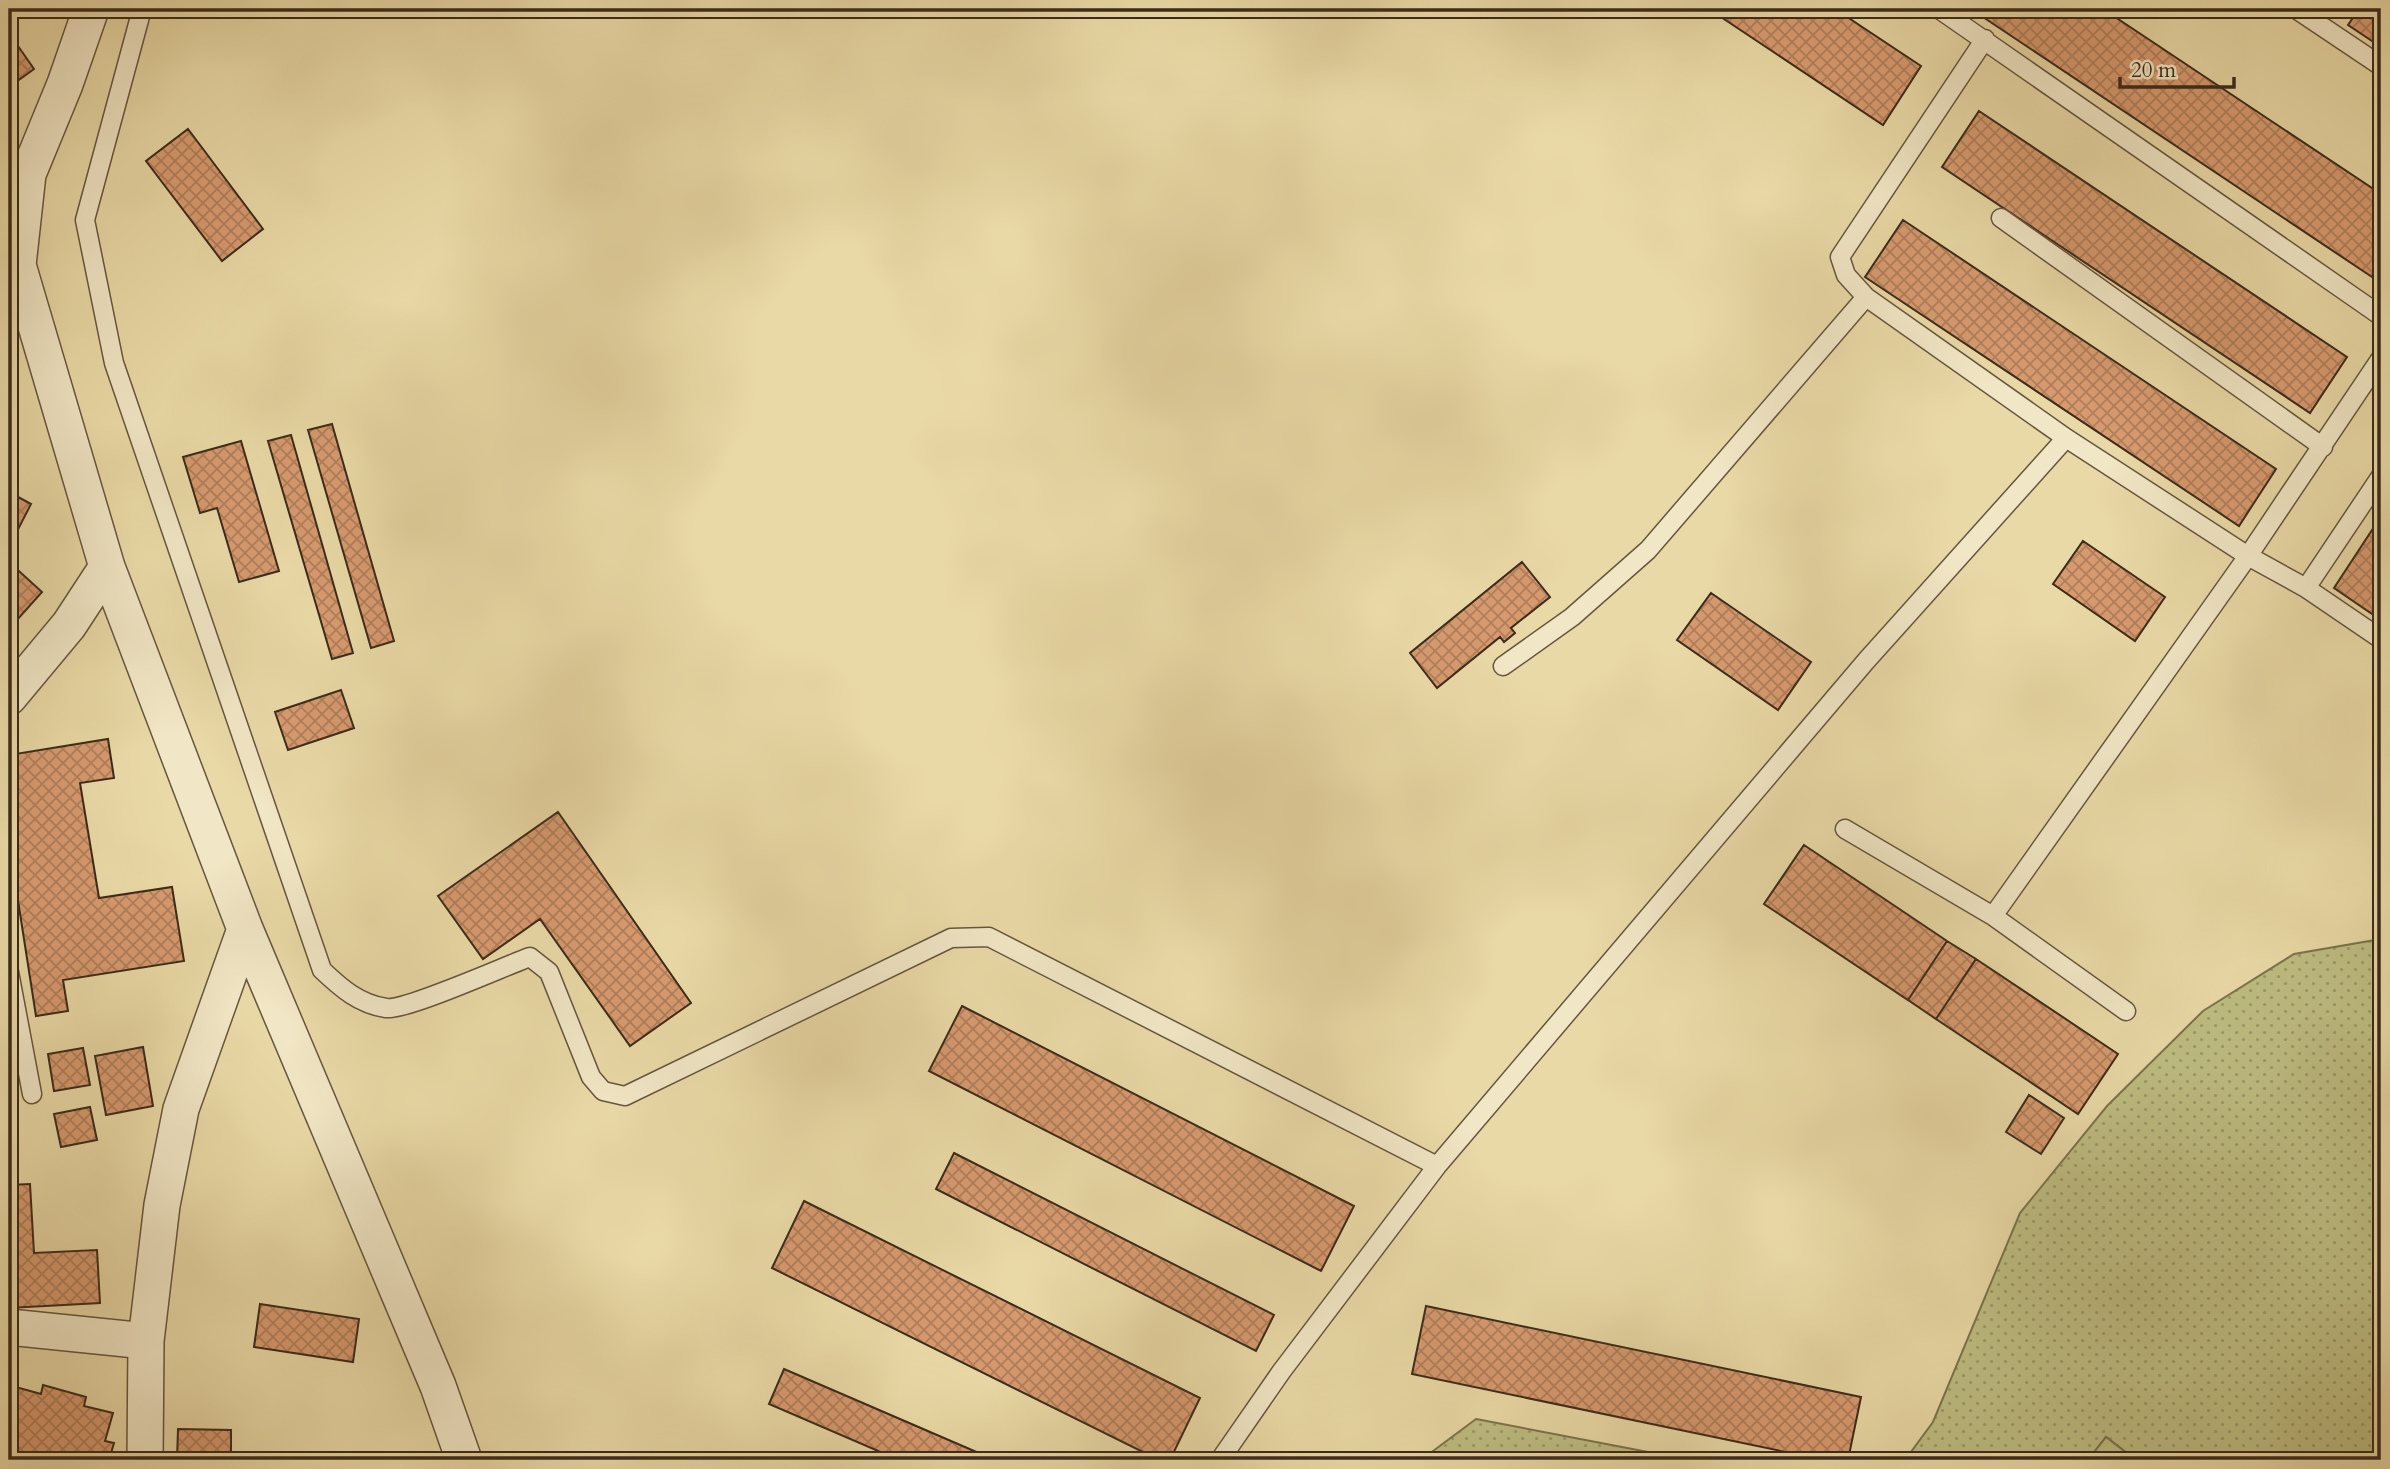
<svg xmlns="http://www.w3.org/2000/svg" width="2390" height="1469" viewBox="0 0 2390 1469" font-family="Cardo,serif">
  <defs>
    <pattern id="green-dots" width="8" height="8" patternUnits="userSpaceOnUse" patternTransform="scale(1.75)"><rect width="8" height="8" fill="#bebd82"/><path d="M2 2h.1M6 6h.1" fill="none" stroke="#9c9a6a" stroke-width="1.8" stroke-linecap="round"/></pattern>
    <pattern id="forest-firs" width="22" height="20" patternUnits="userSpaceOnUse" patternTransform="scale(1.75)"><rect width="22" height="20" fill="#bebd82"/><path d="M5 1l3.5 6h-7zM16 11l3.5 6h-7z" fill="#9c9a6a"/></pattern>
    <pattern id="building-cross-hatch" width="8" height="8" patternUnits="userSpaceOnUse" patternTransform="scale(1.75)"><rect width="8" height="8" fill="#d79a6f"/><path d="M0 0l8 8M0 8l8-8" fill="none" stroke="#b07e5a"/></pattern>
  </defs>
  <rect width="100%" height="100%" fill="#e9d9a6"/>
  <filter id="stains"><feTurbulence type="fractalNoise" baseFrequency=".00286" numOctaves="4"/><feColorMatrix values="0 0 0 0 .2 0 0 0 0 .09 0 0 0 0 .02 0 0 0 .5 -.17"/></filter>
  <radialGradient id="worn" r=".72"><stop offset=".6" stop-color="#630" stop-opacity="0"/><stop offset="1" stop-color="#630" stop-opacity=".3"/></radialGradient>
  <path fill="url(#green-dots)" stroke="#7c744e" stroke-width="2" d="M2381,939V1460H2136L2106,1437L2088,1460H1905L1933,1422L2020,1213L2107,1106L2203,1011L2294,954Z
    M1476,1419L1690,1460H1421Z"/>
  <path fill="url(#forest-firs)" stroke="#7c744e" stroke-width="2" d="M2106,1437L2136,1460H2088Z"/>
  <path fill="url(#building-cross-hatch)" stroke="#3b2b1b" stroke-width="2" d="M1709,9H1835L1921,66L1883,125Z
    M1971,9H2103L2381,194V283Z
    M2359,9H2381V47L2348,25Z
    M9,33L34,69L9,87Z
    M1979,111L2347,357L2310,413L1942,167Z
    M188,129L263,229L222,261L146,161Z
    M1903,220L2276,469L2239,526L1865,277Z
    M332,424L394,641L371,648L308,430Z
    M291,435L353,653L332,659L268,441Z
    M241,441L279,571L239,582L217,508L200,513L183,457Z
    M9,492L31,504L9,547Z
    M2376,524L2381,528V620L2334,588Z
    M2083,541L2165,597L2135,641L2053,584Z
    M9,562L42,592L9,629Z
    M1522,562L1550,597L1511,628L1515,633L1504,642L1500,637L1437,688L1410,653Z
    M1711,593L1811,662L1778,710L1677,640Z
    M341,690L354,728L288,750L275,712Z
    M108,739L114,778L80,783L99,898L172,887L184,961L63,980L68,1011L36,1016L9,843V755Z
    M558,812L691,1003L630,1046L540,919L483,959L438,896Z
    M1804,845L1947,941L1908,1000L1764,904Z
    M1947,941L1976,959L1936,1019L1908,1000Z
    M1976,959L2118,1054L2078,1114L1936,1019Z
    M962,1006L1354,1206L1321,1271L929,1071Z
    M143,1047L153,1106L106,1115L95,1056Z
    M83,1048L90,1085L54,1091L48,1054Z
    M2029,1095L2064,1118L2041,1154L2006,1132Z
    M90,1107L97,1140L61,1147L54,1114Z
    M954,1153L1274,1315L1256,1351L936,1189Z
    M30,1184L34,1253L97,1250L100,1303L9,1308V1185Z
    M804,1201L1200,1398L1170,1460H1159L772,1268Z
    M260,1304L359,1319L353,1362L254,1347Z
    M1426,1306L1861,1397L1848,1460H1824L1412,1374Z
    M784,1369L995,1460H899L769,1404Z
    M43,1385L86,1397L84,1406L113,1413L105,1441L114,1443L109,1460H9V1397L12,1386L41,1394Z
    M178,1429L231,1430V1460H177Z
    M340,1454V1460H302V1455Z"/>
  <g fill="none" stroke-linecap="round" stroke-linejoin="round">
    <g stroke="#66563e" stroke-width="21">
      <path id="service" d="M142,9L85,220L114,363L322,970C341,988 359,1004 386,1008C405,1011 505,966 530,957L549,972L591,1077L603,1091L625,1096L951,938L989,937L1437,1166
        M1939,9L2381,316
        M2296,9L2381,66
        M2001,218L2323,447
        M1866,297L1846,275L1840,257L1985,39
        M2306,588L2381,476
        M1503,666L1572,617L1648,550L1866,297L2066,438L2248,556L2381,358
        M1845,829L1993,916L2126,1011
        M1993,916L2248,556L2306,588L2381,639
        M9,972L32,1094
        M1220,1460L1281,1372L1437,1166L1866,661L2066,438"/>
    </g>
    <g stroke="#66563e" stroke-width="38">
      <path id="minor" d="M91,9L65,84L28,174L18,265L107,567L245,929L438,1386L464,1460
        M9,697L69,625L107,567
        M9,1327L146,1341
        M145,1460L146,1341L162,1205L181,1109L245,929"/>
    </g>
    <use href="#service" stroke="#f1e6c5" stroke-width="18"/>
    <use href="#minor" stroke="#f1e6c5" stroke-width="35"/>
  </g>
  <rect width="2390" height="1469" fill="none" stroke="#e9d9a6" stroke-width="35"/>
  <rect x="10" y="10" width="2369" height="1448" fill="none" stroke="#3b2b1b" stroke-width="3.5"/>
  <rect x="18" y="18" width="2355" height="1434" fill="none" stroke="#3b2b1b" stroke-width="2"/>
  <path d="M2120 77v10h114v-10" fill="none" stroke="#3b2b1b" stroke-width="3.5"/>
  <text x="2131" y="77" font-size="21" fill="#3b2b1b" stroke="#f1e6c5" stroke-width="5" paint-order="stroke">20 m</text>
  <rect width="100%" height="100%" filter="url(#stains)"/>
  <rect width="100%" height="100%" fill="url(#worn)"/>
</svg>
